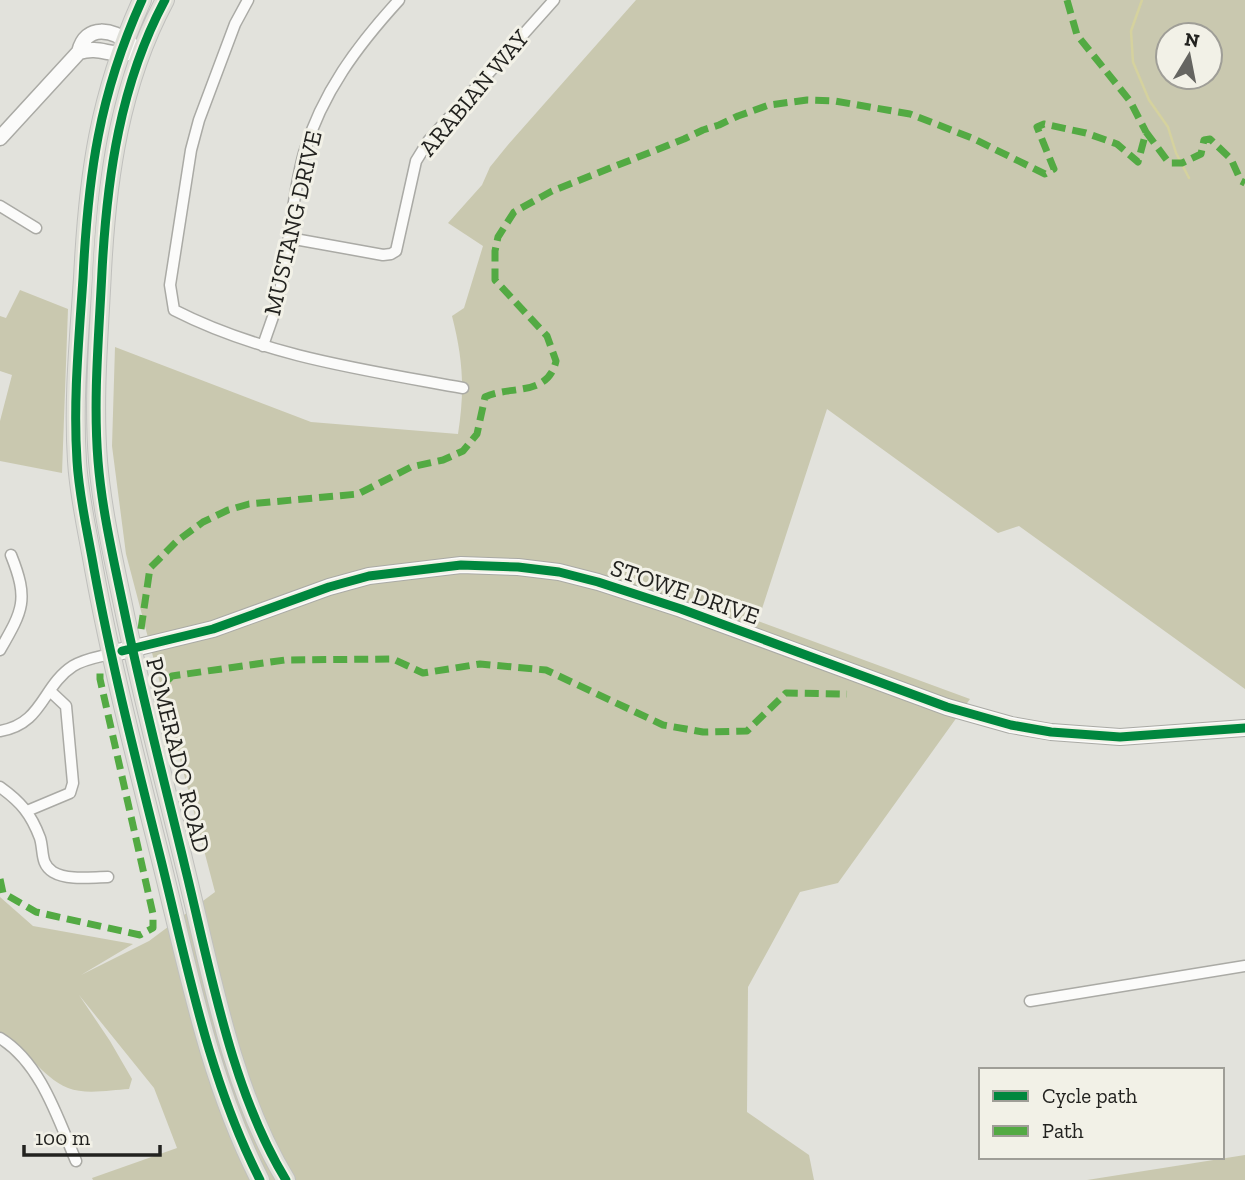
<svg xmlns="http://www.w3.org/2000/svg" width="1245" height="1180" viewBox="0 0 1245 1180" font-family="'Zilla Slab',serif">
  <rect width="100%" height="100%" fill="#e2e2dc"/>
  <path fill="#c9c8af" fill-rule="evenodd" d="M636,0H1245V689L1019,526L998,533L827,409L758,621L970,699L838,883L800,892L748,987L747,1112L809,1155L814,1180H93L92,1178L177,1148L154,1088L79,995L110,1041L132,1079L129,1089C111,1090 85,1095 68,1088C41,1077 25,1046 0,1032V897L33,926L133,944L81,975L149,941L215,892L126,554L112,446L115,347L311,422L458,434C465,390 463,359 452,316L464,308L483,246L448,223L482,185L490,167L507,146ZM1168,35H1210V77H1168Z
    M20,290L68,309L62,473L0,461V421L12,375L0,371V316L6,318Z
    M1245,1155V1180H1087Z"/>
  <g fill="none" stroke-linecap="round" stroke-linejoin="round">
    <path stroke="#d5d29e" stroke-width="2.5" d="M1142,0L1131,31L1133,62L1149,100L1168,127L1176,153L1189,178"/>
    <g stroke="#aaaaa5" stroke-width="13">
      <path id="minor" d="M248,0L235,24L199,120L191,150L170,285L174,310C264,356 365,370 463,388
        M0,206L36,228
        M289,238L383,255L391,254L396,251L416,161L429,140L554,0
        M263,346C268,329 276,312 279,295C290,248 291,199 304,153C322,93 357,46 399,0
        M0,650C23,610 29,600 11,555
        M0,731C43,724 42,686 73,666C84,659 98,657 110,654
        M0,787C21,802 31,814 40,838C44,851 40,864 53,872C68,881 92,877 108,877
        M27,811L70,793L73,783L66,706L50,691
        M1030,1001L1245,966
        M0,1038C41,1063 58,1119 76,1161"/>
    </g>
    <g stroke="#aaaaa5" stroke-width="17">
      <path id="tertiary" d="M79,52C100,46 109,56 128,53
        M0,138L79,52C86,23 113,29 132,45"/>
    </g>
    <g stroke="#aaaaa5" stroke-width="18">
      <path id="secondary" d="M110,654L213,629L329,587L369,576L461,565L518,567L559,572L598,582L681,609L947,707L1011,725L1051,732L1120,737L1245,728"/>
    </g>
    <g stroke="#c0c0bd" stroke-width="20">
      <path id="primary" d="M142,0C99,95 88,175 83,278C79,339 73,400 77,461C79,497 88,534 94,569C112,667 137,764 161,860C188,969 209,1080 260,1180
        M165,0C120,84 107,177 102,271C99,334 93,398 98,461C102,510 113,557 123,605C141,693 164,780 185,867C210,968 231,1090 286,1180"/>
    </g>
    <use href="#minor" stroke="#fbfbfa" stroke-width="10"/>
    <use href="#tertiary" stroke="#fbfbfa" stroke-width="14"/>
    <use href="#secondary" stroke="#fbfbfa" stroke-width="16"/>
    <use href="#primary" stroke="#dfdfd8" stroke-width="18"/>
    <path stroke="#53aa43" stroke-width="7" stroke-dasharray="14 7" stroke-linecap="butt" d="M1067,0L1077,35L1130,101L1146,132
      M141,629L150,568L177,541L203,522L228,510L249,504L358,494L411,467L443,460L463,451L477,434L485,397C510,385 548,397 556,361L547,336L495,280V251L498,237L514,212L552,191L684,139L703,130L719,125L738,116L769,105L807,100L835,101L910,114L972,138L1045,174L1054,169L1037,127L1044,124L1086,133L1117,144L1138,162L1146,132L1169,163H1182L1201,154L1204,140L1210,139L1231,159L1241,181L1245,183
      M168,680L172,676L285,660L393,659L423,673L480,664L546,670L663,725L703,732L747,731L786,693L847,694
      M0,879L3,893L36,912L140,935L153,928V914L100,679V673L103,671"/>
    <g stroke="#f2f1e7" stroke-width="13">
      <path id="cycleway" d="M142,0C99,95 88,175 83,278C79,339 73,400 77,461C79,497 88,534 94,569C112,667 137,764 161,860C188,969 209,1080 260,1180
        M165,0C120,84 107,177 102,271C99,334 93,398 98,461C102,510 113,557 123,605C141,693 164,780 185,867C210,968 231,1090 286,1180
        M122,651L213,629L329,587L369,576L461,565L518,567L559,572L598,582L681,609L947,707L1011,725L1051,732L1120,737L1245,728"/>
    </g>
    <use href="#cycleway" stroke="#00873e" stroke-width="9"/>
  </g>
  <g text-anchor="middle" stroke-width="6" stroke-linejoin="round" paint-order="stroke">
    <g font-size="24" fill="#22221f" stroke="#f2f1e7">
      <text transform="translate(474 93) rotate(-50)" y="8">ARABIAN WAY</text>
      <text transform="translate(293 223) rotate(-77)" y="8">MUSTANG DRIVE</text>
      <text transform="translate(685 592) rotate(19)" y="8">STOWE DRIVE</text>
      <text transform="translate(178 755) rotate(76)" y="8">POMERADO ROAD</text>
    </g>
  </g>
  <rect x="979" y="1068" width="245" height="91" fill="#f2f1e7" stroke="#9f9e97" stroke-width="2"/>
  <rect x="993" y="1091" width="35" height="10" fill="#00873e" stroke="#9f9e97" stroke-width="2"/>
  <text x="1042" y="1103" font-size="21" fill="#22221f">Cycle path</text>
  <rect x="993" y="1126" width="35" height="10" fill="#53aa43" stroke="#9f9e97" stroke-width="2"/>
  <text x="1042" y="1138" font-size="21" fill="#22221f">Path</text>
  <g transform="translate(1189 56) rotate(10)"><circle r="33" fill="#f2f1e7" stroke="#9f9e97" stroke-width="2"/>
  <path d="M0-5L12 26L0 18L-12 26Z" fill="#656561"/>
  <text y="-10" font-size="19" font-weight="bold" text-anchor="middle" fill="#22221f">N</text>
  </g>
  <path d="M24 1145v10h136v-10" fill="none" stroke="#22221f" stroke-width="3.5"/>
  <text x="35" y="1145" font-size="21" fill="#22221f" stroke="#f2f1e7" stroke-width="5" paint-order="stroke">100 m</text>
</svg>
